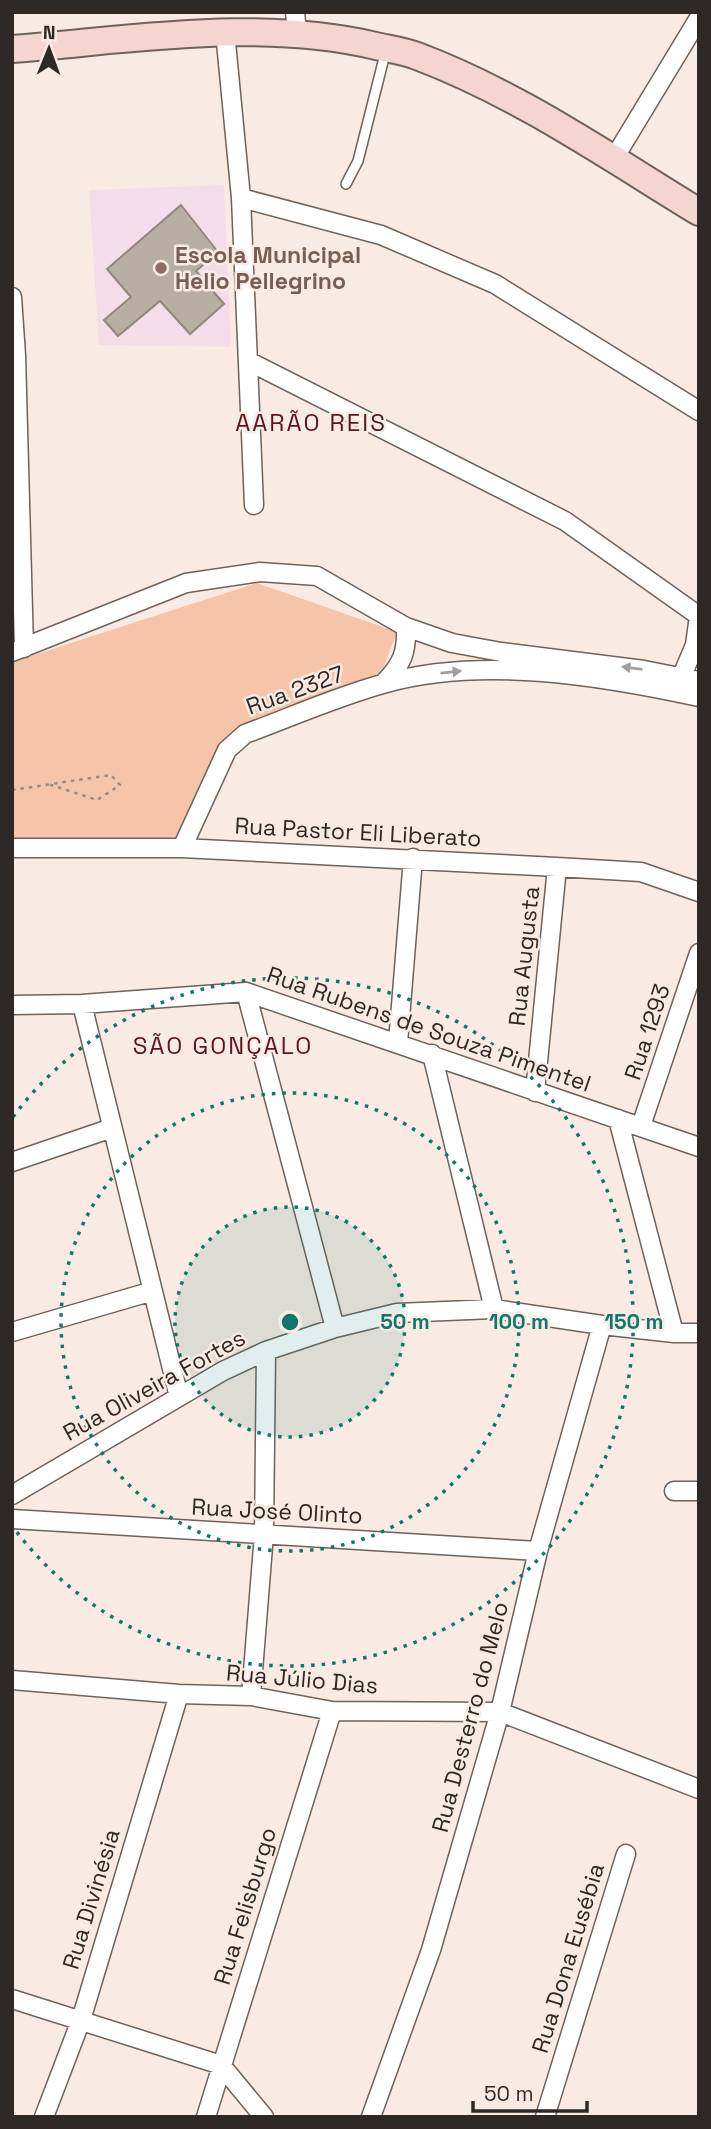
<svg xmlns="http://www.w3.org/2000/svg" width="711" height="2129" viewBox="0 0 711 2129" font-family="'Space Grotesk',sans-serif">
  <rect width="100%" height="100%" fill="#f9ebe3"/>
  <path fill="#f4dde9" d="M224,185L231,347L99,345L89,190Z"/>
  <path fill="#f6c4a8" d="M257,583L397,632L381,674L340,693L234,732L173,841L12,840V662Z"/>
  <path fill="#b8aea4" stroke="#91877d" stroke-width="2" d="M181,205L218,252L196,271L224,304L190,334L160,301L118,336L104,320L131,297L107,269Z"/>
  <g fill="none" stroke-linecap="round" stroke-linejoin="round">
    <g stroke="#6e625b" stroke-width="12">
      <path id="lane" d="M346,184L358,161L386,50"/>
    </g>
    <g stroke="#6e625b" stroke-width="21">
      <path id="street" d="M295,12L297,32
        M225,32L241,198L254,505
        M613,160L699,18
        M241,198L381,235L495,284L699,411
        M12,297L16,355L24,648
        M248,361L565,521L699,616L695,645L681,678L679,693
        M12,652L186,583L260,572L317,576L406,627L452,643L501,652L644,670L699,681
        M384,683C402,664 407,653 406,627
        M12,848H182L557,867L641,872L699,892
        M182,848L227,750L245,734C291,717 338,696 386,683C483,656 602,676 699,697
        M246,992L335,1328
        M82,1004L179,1397
        M12,1005L82,1004L246,992L699,1147
        M398,1043L413,858
        M432,1054L494,1309
        M535,1092L557,867
        M618,1119L674,1333
        M641,1126L699,953
        M12,1162L112,1128
        M12,1332L153,1291
        M674,1491H699
        M12,1495L223,1371L266,1351L335,1328L397,1313L494,1309L602,1325L674,1333H699
        M12,1519L538,1551
        M12,1680L179,1694L251,1696L332,1711L500,1712L699,1789
        M251,1696L264,1534L266,1351
        M12,1999L221,2065L264,2117
        M44,2117L81,2020L179,1694
        M206,2117L332,1711
        M371,2117L431,1950L500,1712L538,1551L602,1325
        M545,2117L626,1854"/>
    </g>
    <g stroke="#6e625b" stroke-width="30">
      <path id="secondary" d="M12,49C132,40 257,18 376,46C389,49 404,51 417,56C518,94 607,156 699,212"/>
    </g>
    <path stroke="#968d87" stroke-width="2.5" stroke-dasharray="3.5 5" stroke-linecap="butt" d="M12,790L111,775L120,785L97,800L48,784"/>
    <use href="#lane" stroke="#fff" stroke-width="9"/>
    <use href="#street" stroke="#fff" stroke-width="18"/>
    <use href="#secondary" stroke="#f4d5d0" stroke-width="26"/>
  </g>
  <defs><path id="oneway-solid" d="M-6-.8H1V-3.2L6.5 0L1 3.2V.8H-6Z" transform="scale(1.75)"/></defs>
  <g fill="#a19f9d">
    <use href="#oneway-solid" transform="translate(632 668) rotate(-173)"/>
    <use href="#oneway-solid" transform="translate(451 672) rotate(-6)"/>
  </g>
  <circle cx="290" cy="1322" r="115" fill="#0f766e" fill-opacity=".12"/>
  <g fill="none" stroke="#0f766e" stroke-width="3.5" stroke-dasharray="3.5 7">
    <circle cx="290" cy="1322" r="115"/>
    <circle cx="290" cy="1322" r="229"/>
    <path d="M13 1117A344 344 0 1 1 13 1527"/>
  </g>
  <circle fill="#8d6e63" stroke="#f9ebe3" stroke-width="2.5" cx="161" cy="268" r="7"/>
  <g text-anchor="middle" stroke-width="5" stroke-linejoin="round" paint-order="stroke">
    <g font-size="23" font-weight="bold" fill="#785e54" stroke="#f9ebe3" text-anchor="start">
      <text x="175" y="263">Escola Municipal<tspan x="175" dy="26">Helio Pellegrino</tspan></text>
    </g>
    <g font-size="23" fill="#2e2926" stroke="#f9ebe3">
      <text transform="translate(295 690) rotate(-20)" y="8">Rua 2327</text>
      <text transform="translate(358 832) rotate(3)" y="8">Rua Pastor Eli Liberato</text>
      <text transform="translate(524 956) rotate(-84)" y="8">Rua Augusta</text>
      <text transform="translate(429 1029) rotate(19)" y="8">Rua Rubens de Souza Pimentel</text>
      <text transform="translate(647 1032) rotate(-72)" y="8">Rua 1293</text>
      <text transform="translate(154 1385) rotate(-29)" y="8">Rua Oliveira Fortes</text>
      <text transform="translate(277 1511) rotate(3)" y="8">Rua José Olinto</text>
      <text transform="translate(302 1679) rotate(5)" y="8">Rua Júlio Dias</text>
      <text transform="translate(470 1717) rotate(-75)" y="8">Rua Desterro do Melo</text>
      <text transform="translate(91 1899) rotate(-73)" y="8">Rua Divinésia</text>
      <text transform="translate(245 1906) rotate(-73)" y="8">Rua Felisburgo</text>
      <text transform="translate(568 1958) rotate(-73)" y="8">Rua Dona Eusébia</text>
    </g>
    <g font-size="24" letter-spacing="2" fill="#5b161d" stroke="#f9ebe3">
      <text x="311" y="431">AARÃO REIS</text>
      <text x="223" y="1054">SÃO GONÇALO</text>
    </g>
  </g>
  <circle cx="290" cy="1322" r="10" fill="#0f766e" stroke="#f9ebe3" stroke-width="3.5"/>
  <g font-size="21" text-anchor="middle" font-weight="bold" fill="#0f766e" stroke="#f9ebe3" stroke-width="5" stroke-linejoin="round" paint-order="stroke">
    <text x="405" y="1329">50 m</text>
    <text x="519" y="1329">100 m</text>
    <text x="634" y="1329">150 m</text>
  </g>
  <rect width="711" height="2129" fill="none" stroke="#2e2926" stroke-width="28"/>
  <g transform="translate(49 49) rotate(1)" stroke="#f9ebe3" stroke-width="5" paint-order="stroke">
  <path d="M0-5L12 26L0 18L-12 26Z" fill="#2e2926"/>
  <text y="-10" font-size="19" font-weight="bold" text-anchor="middle" fill="#2e2926">N</text>
  </g>
  <path d="M473 2101v10h114v-10" fill="none" stroke="#2e2926" stroke-width="3.5"/>
  <text x="484" y="2101" font-size="21" fill="#2e2926" stroke="#f9ebe3" stroke-width="5" paint-order="stroke">50 m</text>
</svg>
